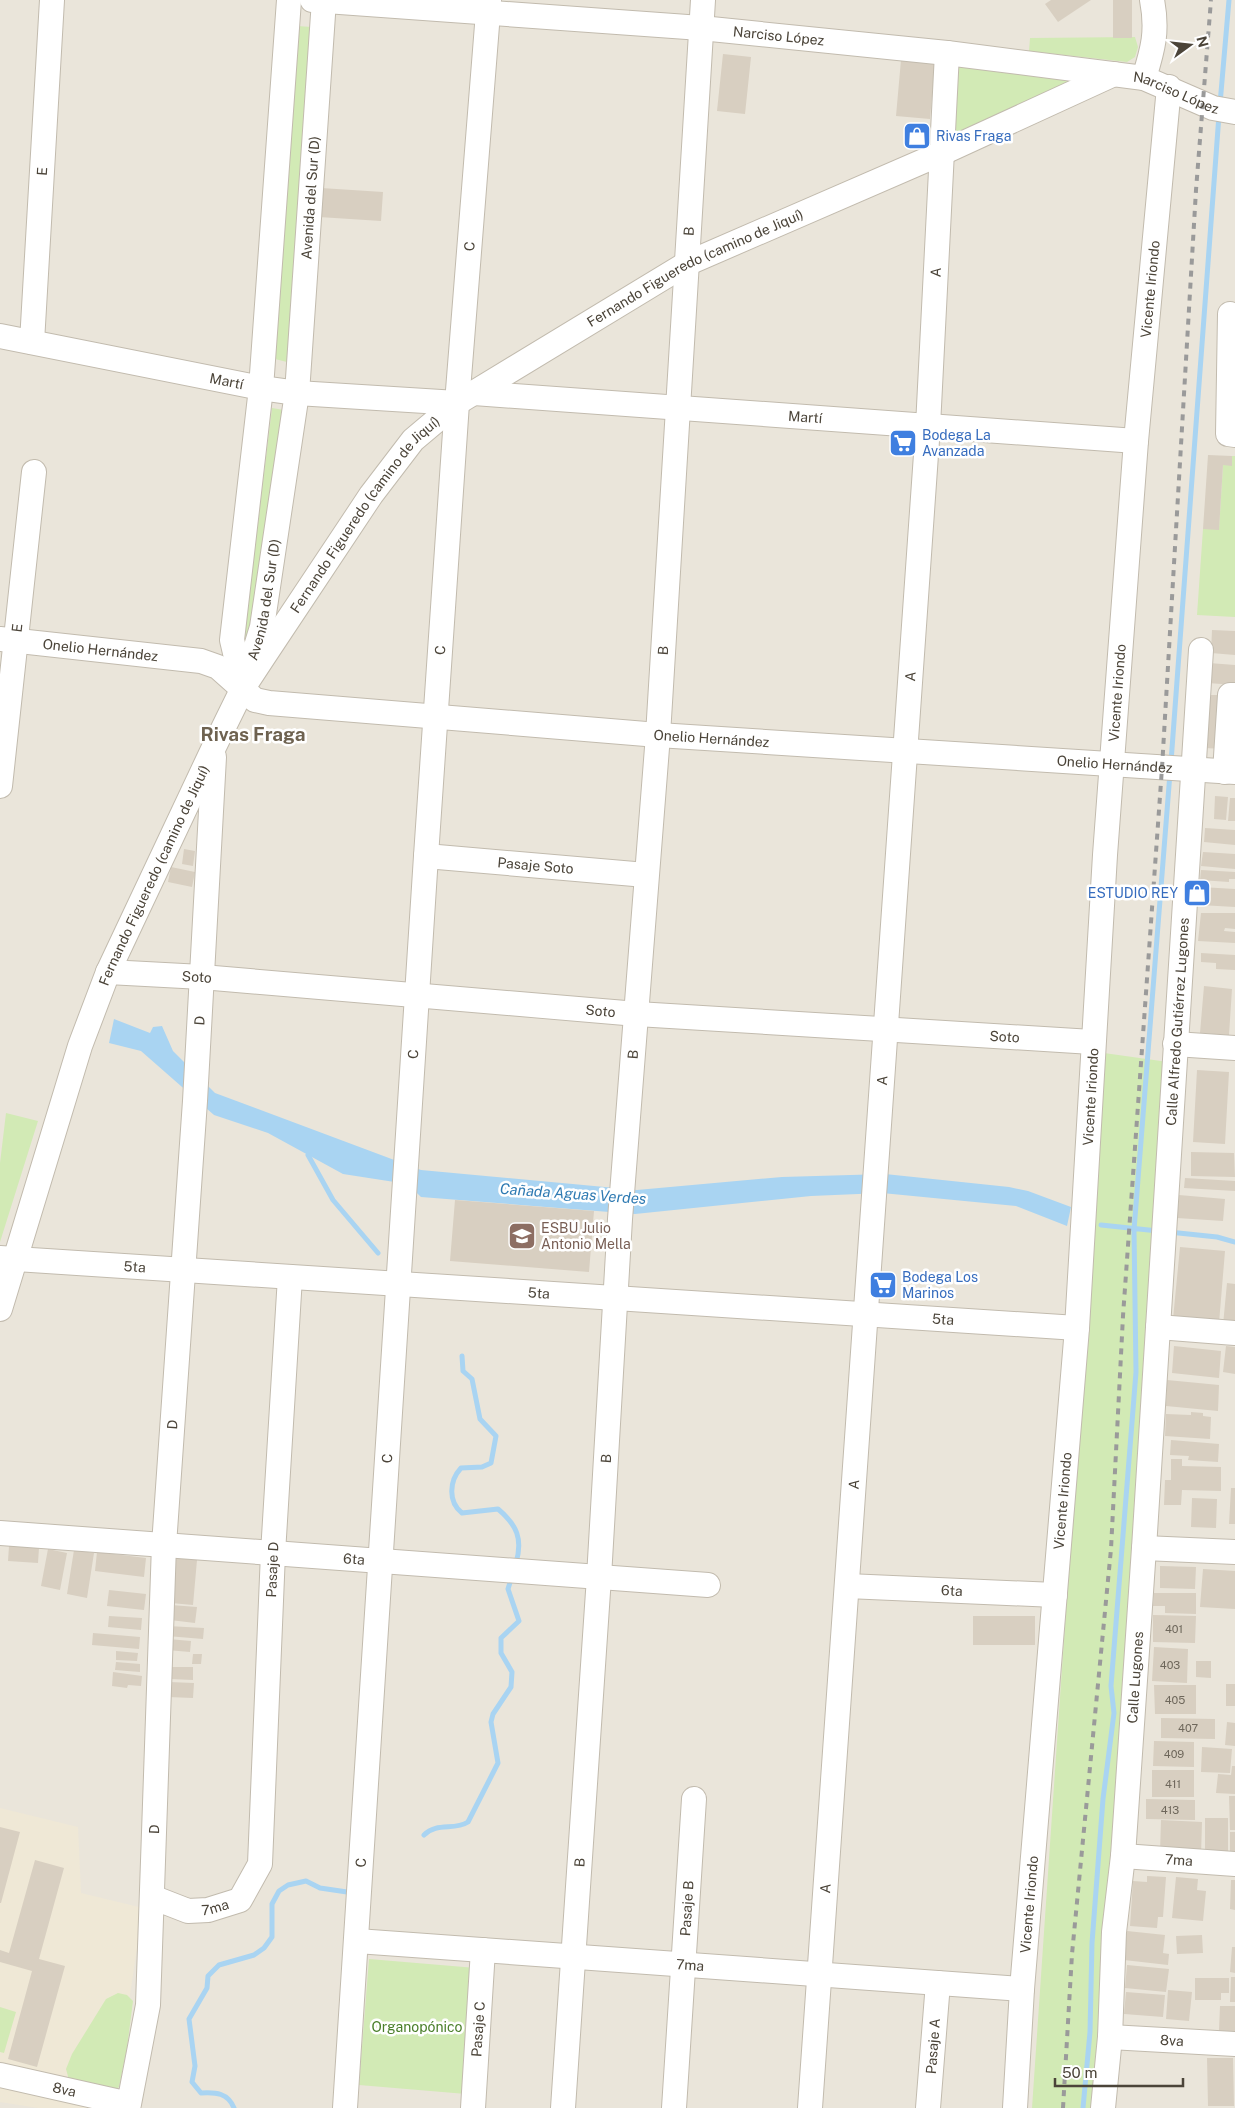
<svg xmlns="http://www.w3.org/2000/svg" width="1235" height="2108" viewBox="0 0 1235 2108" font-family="'Public Sans',sans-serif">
  <rect width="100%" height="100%" fill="#f6f3ec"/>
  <path fill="#eae5da" d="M0,0H1235V2108H0Z"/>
  <path fill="#efe8d6" d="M0,1808L78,1827L81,1893L143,1908L113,2108H38L0,2102Z"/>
  <path fill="#d2eab5" d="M297,26L312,27L287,362L275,359Z
    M1135,37L1138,47L1135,57L1127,62L1029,51L1030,38Z
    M956,62L1077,79L955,133Z
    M272,408L284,410L248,636L244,638Z
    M1232,456H1235V617L1197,615L1203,529H1219L1223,465H1232Z
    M1104,1053L1168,1062L1096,2108H1032Z
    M6,1113L38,1121L0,1242V1163Z
    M369,1959L476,1968L466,2094L359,2085Z
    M118,1993L127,1995L133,2001L127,2048L119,2087L116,2089L69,2080L66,2069L72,2054L106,1999Z
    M0,2007L16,2012L4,2053L0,2052Z"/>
  <path fill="#a9d4f2" d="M114,1019L150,1033L153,1027L162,1026L173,1051L215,1093L421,1170L637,1190L782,1177L885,1174L1009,1187L1028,1191L1071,1207L1067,1226L1016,1206L882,1193L811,1196L635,1214L421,1197L412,1188L401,1183L343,1174L268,1133L214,1115L141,1051L109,1043Z"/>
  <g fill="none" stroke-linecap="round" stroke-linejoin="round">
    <path stroke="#a9d4f2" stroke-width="5" d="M1220,104L1229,0
      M1171,762L1219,115
      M308,1155L333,1200L378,1253
      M1101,1225L1158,1231
      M1169,1232L1217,1237L1235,1242
      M462,1356L463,1371L472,1379L480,1419L496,1436L491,1463L482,1467L461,1468C449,1481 448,1502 462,1513L498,1509C517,1525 523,1539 516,1563
      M424,1835C437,1822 454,1831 468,1822L498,1763L491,1722L493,1714L511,1687L512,1672L501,1653V1638L519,1621L508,1589L512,1576
      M234,2108C228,2093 216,2092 201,2093L192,2082L195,2066L189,2019L207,1988L208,1976L219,1965L254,1955L264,1948L272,1937V1904L279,1891L288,1885L306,1881L320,1888L347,1892
      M1083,2108L1090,2032L1092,1943L1103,1799L1114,1713L1111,1686L1136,1372L1134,1230L1170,773"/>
  </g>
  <path fill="#d8cfc1" d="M1051,0H1091L1058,22L1045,4Z
    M1113,0H1132V38H1113Z
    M723,54L751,57L745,114L717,111Z
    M901,60L935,62L930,119L896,116Z
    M321,188L383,192L381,221L319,217Z
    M1208,455L1232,456V466L1223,465L1219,530L1203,529Z
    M1212,630L1235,631V655L1211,653Z
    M1209,663L1235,665V685L1208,683Z
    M1207,695H1225L1223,749L1205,748Z
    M1215,796L1228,797L1226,820L1214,819Z
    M1230,798H1235V821H1228Z
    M1205,828L1235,830V845L1204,842Z
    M184,849L195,851L193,866L182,864Z
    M1203,852L1235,854V869L1201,866Z
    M171,867L195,872L192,887L168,882Z
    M1201,870L1235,872V879H1229V882L1200,880Z
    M1201,887L1235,889V907L1200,905Z
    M1201,913H1235V929L1225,928L1224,931L1235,932V943L1198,941Z
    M1201,953L1235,955V970L1216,969V963L1201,962Z
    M1204,986L1232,989L1229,1035L1200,1033Z
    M1197,1070L1229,1072L1225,1144L1193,1142Z
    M1191,1152L1234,1153L1235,1177L1191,1176Z
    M1185,1178L1235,1181V1191L1184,1188Z
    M1179,1195L1225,1199L1223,1221L1177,1218Z
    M455,1200L594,1211L589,1272L450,1261Z
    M1180,1247L1225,1251L1219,1323L1173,1319Z
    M1227,1283L1235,1284V1326L1223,1325Z
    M1174,1346L1221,1351L1219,1378L1172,1373Z
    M1226,1346L1235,1347V1374L1223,1372Z
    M1167,1380L1219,1385L1218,1411L1166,1406Z
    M1191,1412L1203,1413V1416L1211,1417L1210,1439L1165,1436L1166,1414L1191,1415Z
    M1171,1440L1219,1444L1218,1462L1188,1460L1189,1456L1170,1455Z
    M1171,1459H1182V1466L1221,1467V1491L1182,1490L1181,1505H1164L1165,1480H1171Z
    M1231,1488H1235V1524H1229Z
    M1192,1498L1217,1499L1216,1528L1191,1527Z
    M9,1546L39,1548L38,1563L8,1561Z
    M48,1549L67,1553L60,1590L41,1586Z
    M74,1550L94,1553L87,1598L67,1594Z
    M97,1552L146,1558L144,1577L95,1571Z
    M175,1558L197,1560L193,1605L171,1603Z
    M1160,1566L1196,1567L1195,1589L1160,1588Z
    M1203,1569L1235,1571V1609L1200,1607Z
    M109,1590L146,1594L144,1610L107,1606Z
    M1154,1593H1196V1614L1165,1613V1606H1153Z
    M171,1605L197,1607L195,1623L170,1620Z
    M1153,1615L1196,1616L1195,1643L1153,1642Z
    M109,1616L142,1618L141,1630L108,1627Z
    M973,1616H1035V1645H973Z
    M168,1626L204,1628L203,1639L167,1636Z
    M93,1633L140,1637L139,1649L92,1645Z
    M168,1639L191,1641L190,1652L167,1650Z
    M1154,1647L1188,1649L1187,1683L1152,1681Z
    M116,1651L138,1653L137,1661L116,1660Z
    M193,1654H202L201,1664H192Z
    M1196,1661H1211V1678L1196,1677Z
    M116,1662L140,1664V1672L115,1670Z
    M170,1667H193V1680L170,1679Z
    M113,1672L142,1676L141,1686L128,1685L127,1688L112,1686Z
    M169,1682L194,1683L193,1698L168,1697Z
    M1226,1684H1235V1706H1226Z
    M1154,1685H1196V1714H1155Z
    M1161,1718L1215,1719V1739L1161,1738Z
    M1227,1722L1235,1723V1746L1225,1745Z
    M1154,1741L1194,1742V1767L1153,1766Z
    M1202,1747L1232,1749L1230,1773L1201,1772Z
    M1232,1766H1235V1794L1216,1793L1218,1774L1231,1775Z
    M1152,1770H1194V1797H1152Z
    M1229,1796H1235V1830H1230Z
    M1146,1799L1195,1800V1820L1146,1819Z
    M1205,1818H1228V1855H1205Z
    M1161,1820L1202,1822L1201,1855L1160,1853Z
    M0,1827L20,1832L1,1903H0Z
    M1230,1832H1235V1855H1230Z
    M35,1860L64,1868L39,1959L65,1966L37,2067L8,2059L32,1971L0,1962V1950L9,1953Z
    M1147,1876L1166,1877L1163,1917H1158L1157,1928L1130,1926L1133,1881L1147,1882Z
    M1176,1877L1198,1879L1197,1890L1206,1891L1203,1921L1172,1918Z
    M1231,1880H1235V1910L1230,1909Z
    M1127,1931L1165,1935L1163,1953L1169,1954L1168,1965L1124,1960Z
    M1202,1935L1203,1953L1177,1954L1176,1936Z
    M1232,1947H1235V1973L1230,1972Z
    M1127,1965L1169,1969L1166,1992L1125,1988Z
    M1231,1977H1235V2002H1230Z
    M1195,1978H1229V1993H1221V2000H1195Z
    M1168,1990L1192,1992L1189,2021L1166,2019Z
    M1126,1992L1165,1995L1163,2017L1124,2014Z
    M1220,2006H1235V2032L1219,2031Z
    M1207,2058H1233L1234,2106H1208Z"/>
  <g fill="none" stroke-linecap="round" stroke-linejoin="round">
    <g stroke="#c2bbae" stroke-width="26">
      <g id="minor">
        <path id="s1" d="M312,0L701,28L947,53L1144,78L1213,108L1235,112"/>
        <path d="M1144,78C1153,49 1158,31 1152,0"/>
        <path d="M1230,314L1228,434L1235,435"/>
        <path id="s2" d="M0,336L261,388L297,393L457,403"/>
        <path id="s3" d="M32,342L52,0"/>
        <path id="s4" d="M474,393L1136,441"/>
        <path id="s5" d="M0,639L201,661L218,667L255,700L269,703L658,735L1235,772"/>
        <path id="s6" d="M251,663L262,627L297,393L324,0"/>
        <path d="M243,687L232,640L261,388L289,0"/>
        <path d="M1225,772L1230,695H1235"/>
        <path id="s7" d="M0,786L34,472"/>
        <path id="s8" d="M426,856L646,875"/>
        <path id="s9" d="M108,972L202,977L637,1014L1092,1042"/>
        <path d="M1175,1044L1235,1048"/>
        <path id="s10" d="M0,1258L1077,1328"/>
        <path id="s11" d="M0,1309L80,1046L108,972L215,745L243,688L264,656L371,495L413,440L457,403L686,264L942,153L1114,74"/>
        <path d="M1158,1327L1235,1333"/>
        <path id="s12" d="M0,1533L708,1585"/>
        <path d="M1144,1548L1235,1552"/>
        <path id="s13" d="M847,1586L1055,1595"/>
        <path id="s14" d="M1123,1856L1235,1864"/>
        <path id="s15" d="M152,1897L188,1911L208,1910L240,1900L260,1864L273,1553L290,1277"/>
        <path id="s16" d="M357,1941L1022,1989"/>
        <path id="s17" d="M1110,2037L1235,2044"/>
        <path id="s18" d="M0,2075L129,2104L148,2005L164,1545L195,1101L214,757"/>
        <path id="s19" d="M345,2108L426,856L457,403L489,0"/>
        <path id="s20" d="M473,2108L483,1950"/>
        <path id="s21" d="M563,2108L599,1577L620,1219L658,735L703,0"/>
        <path id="s22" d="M674,2108L694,1799"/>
        <path id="s23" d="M810,2108L928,426L947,53"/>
        <path id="s24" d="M928,2108L938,1983"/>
        <path id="s25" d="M1015,2108L1022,1989L1077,1328L1105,855L1136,441L1169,87"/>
        <path id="s26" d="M1103,2108L1110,2037L1114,1932L1123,1856L1144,1548L1201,650"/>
      </g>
    </g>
    <use href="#minor" stroke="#fff" stroke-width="24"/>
    <path stroke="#9a9a9a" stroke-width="4" stroke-dasharray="6 6" stroke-linecap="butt" d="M1063,2108L1072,1954L1111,1549L1123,1316L1162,768L1196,190L1211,0"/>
  </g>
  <defs>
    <g id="shop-square" transform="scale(1.4375)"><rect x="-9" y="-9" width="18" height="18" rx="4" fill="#3f7fe0" stroke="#fff"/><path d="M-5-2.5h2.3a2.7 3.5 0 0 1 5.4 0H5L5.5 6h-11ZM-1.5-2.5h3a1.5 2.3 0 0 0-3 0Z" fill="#fff"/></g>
    <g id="supermarket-square" transform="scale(1.4375)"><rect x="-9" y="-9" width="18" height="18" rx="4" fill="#3f7fe0" stroke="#fff"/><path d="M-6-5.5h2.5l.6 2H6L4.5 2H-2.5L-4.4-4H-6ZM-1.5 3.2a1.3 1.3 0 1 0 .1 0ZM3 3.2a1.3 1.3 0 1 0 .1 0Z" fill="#fff"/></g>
    <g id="school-square" transform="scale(1.4375)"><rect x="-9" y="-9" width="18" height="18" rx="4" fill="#8d6e63" stroke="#fff"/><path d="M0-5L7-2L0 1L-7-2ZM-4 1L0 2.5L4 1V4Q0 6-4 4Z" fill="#fff"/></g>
  </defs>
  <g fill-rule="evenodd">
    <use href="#shop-square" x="917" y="136"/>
    <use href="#supermarket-square" x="903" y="443"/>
    <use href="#shop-square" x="1197" y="893"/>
    <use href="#school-square" x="522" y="1236"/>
    <use href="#supermarket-square" x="883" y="1285"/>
  </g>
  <g text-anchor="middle" stroke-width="5" stroke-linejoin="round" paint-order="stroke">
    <g font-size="11" fill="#6e675b">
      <text x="1174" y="1633">401</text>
      <text x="1170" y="1669">403</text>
      <text x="1175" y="1704">405</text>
      <text x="1188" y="1732">407</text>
      <text x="1174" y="1758">409</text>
      <text x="1173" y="1788">411</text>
      <text x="1170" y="1814">413</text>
    </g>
    <g font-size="14" fill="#4b4439" stroke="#fff">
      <text dy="5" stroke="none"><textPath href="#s1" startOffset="468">Narciso López</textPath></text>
      <text dy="5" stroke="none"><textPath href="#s1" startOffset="871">Narciso López</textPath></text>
      <text dy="5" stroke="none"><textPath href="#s3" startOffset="171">E</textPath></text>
      <text dy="5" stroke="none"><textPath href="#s6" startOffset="470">Avenida del Sur (D)</textPath></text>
      <text dy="5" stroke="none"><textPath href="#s21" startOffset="1881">B</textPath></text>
      <text dy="5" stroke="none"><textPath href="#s19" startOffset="1866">C</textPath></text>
      <text dy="5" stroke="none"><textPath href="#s11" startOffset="1301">Fernando Figueredo (camino de Jiquí)</textPath></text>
      <text dy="5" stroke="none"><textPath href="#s23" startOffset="1840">A</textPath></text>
      <text dy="5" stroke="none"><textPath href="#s25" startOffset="1824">Vicente Iriondo</textPath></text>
      <text dy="5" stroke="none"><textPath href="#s2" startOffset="231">Martí</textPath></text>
      <text dy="5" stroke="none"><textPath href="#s4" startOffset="332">Martí</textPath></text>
      <text dy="5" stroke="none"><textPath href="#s11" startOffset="881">Fernando Figueredo (camino de Jiquí)</textPath></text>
      <text dy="5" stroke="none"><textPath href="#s6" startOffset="65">Avenida del Sur (D)</textPath></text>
      <text dy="5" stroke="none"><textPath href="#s7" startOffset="159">E</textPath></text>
      <text dy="5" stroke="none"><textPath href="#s5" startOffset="101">Onelio Hernández</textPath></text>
      <text dy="5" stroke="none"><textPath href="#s19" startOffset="1461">C</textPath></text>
      <text dy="5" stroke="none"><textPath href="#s21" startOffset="1461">B</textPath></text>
      <text dy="5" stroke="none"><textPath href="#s23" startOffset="1435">A</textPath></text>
      <text dy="5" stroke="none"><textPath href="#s25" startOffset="1419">Vicente Iriondo</textPath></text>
      <text dy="5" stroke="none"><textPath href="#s5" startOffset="728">Onelio Hernández</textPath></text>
      <text dy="5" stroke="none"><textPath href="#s5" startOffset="1132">Onelio Hernández</textPath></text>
      <text dy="5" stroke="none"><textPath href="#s8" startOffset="110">Pasaje Soto</textPath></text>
      <text dy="5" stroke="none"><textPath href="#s11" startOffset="461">Fernando Figueredo (camino de Jiquí)</textPath></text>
      <text dy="5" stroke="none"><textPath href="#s9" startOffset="89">Soto</textPath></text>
      <text dy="5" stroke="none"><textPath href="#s9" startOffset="494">Soto</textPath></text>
      <text dy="5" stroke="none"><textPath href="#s18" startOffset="1219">D</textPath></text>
      <text dy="5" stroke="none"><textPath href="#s26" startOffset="1089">Calle Alfredo Gutiérrez Lugones</textPath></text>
      <text dy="5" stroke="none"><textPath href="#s9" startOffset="899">Soto</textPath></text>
      <text dy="5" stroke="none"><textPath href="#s19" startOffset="1056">C</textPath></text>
      <text dy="5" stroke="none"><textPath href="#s21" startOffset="1056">B</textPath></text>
      <text dy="5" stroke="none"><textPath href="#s23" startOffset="1030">A</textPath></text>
      <text dy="5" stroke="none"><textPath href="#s25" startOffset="1014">Vicente Iriondo</textPath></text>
      <text dy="5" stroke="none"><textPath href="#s10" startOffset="135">5ta</textPath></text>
      <text dy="5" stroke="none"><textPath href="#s10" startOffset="540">5ta</textPath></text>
      <text dy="5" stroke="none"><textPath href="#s10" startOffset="945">5ta</textPath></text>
      <text dy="5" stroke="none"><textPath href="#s18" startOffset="814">D</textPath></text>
      <text dy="5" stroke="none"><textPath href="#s19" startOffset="651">C</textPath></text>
      <text dy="5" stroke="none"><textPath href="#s21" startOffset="651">B</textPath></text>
      <text dy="5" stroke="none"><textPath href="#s23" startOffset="625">A</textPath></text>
      <text dy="5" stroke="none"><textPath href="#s25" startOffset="609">Vicente Iriondo</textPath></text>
      <text dy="5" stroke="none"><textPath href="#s12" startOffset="355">6ta</textPath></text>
      <text dy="5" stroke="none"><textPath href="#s15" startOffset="428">Pasaje D</textPath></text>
      <text dy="5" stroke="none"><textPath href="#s13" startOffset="105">6ta</textPath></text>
      <text dy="5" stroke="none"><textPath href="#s26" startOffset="432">Calle Lugones</textPath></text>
      <text dy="5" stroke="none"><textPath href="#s18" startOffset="409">D</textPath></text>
      <text dy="5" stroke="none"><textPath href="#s14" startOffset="56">7ma</textPath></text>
      <text dy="5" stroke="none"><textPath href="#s19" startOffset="246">C</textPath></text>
      <text dy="5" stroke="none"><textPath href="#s21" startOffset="246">B</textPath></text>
      <text dy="5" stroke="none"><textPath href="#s23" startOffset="220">A</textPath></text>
      <text dy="5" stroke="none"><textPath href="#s25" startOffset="204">Vicente Iriondo</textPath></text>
      <text dy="5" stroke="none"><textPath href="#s15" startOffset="66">7ma</textPath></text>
      <text dy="5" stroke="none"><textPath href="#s22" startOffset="200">Pasaje B</textPath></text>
      <text dy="5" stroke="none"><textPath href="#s16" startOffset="334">7ma</textPath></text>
      <text dy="5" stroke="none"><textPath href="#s20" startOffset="79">Pasaje C</textPath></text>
      <text dy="5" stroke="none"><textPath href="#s17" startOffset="62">8va</textPath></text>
      <text dy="5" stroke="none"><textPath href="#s24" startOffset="62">Pasaje A</textPath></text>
      <text dy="5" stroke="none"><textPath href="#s18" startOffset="66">8va</textPath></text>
    </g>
    <g font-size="14" fill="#366cbe" stroke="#fff" text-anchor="start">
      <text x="936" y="141">Rivas Fraga</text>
      <text x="922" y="440">Bodega La<tspan x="922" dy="16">Avanzada</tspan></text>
      <text x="1178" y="898" text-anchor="end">ESTUDIO REY</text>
      <text x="902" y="1282">Bodega Los<tspan x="902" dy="16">Marinos</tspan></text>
    </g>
    <g font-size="14" fill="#785e54" stroke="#fff" text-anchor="start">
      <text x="541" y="1233">ESBU Julio<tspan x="541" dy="16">Antonio Mella</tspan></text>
    </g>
    <g font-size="14" fill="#4a7f2a" stroke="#fff">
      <text x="417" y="2032">Organopónico</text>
    </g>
    <g font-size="15" font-style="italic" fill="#2e7ab2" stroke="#fff">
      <text transform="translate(573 1194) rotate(4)" y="5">Cañada Aguas Verdes</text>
    </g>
    <g font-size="19" font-weight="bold" fill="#6e6250" stroke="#fff">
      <text x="253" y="741">Rivas Fraga</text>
    </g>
  </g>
  <g transform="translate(1190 45) rotate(75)" stroke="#ffffff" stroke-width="4" paint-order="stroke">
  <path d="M0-4L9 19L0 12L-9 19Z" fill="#4b4439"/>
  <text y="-8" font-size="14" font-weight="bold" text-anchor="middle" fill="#4b4439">N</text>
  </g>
  <path d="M1055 2078v8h128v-8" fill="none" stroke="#4b4439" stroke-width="2.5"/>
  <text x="1062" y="2078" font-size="15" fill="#4b4439" stroke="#ffffff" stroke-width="4" paint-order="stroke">50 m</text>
</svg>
